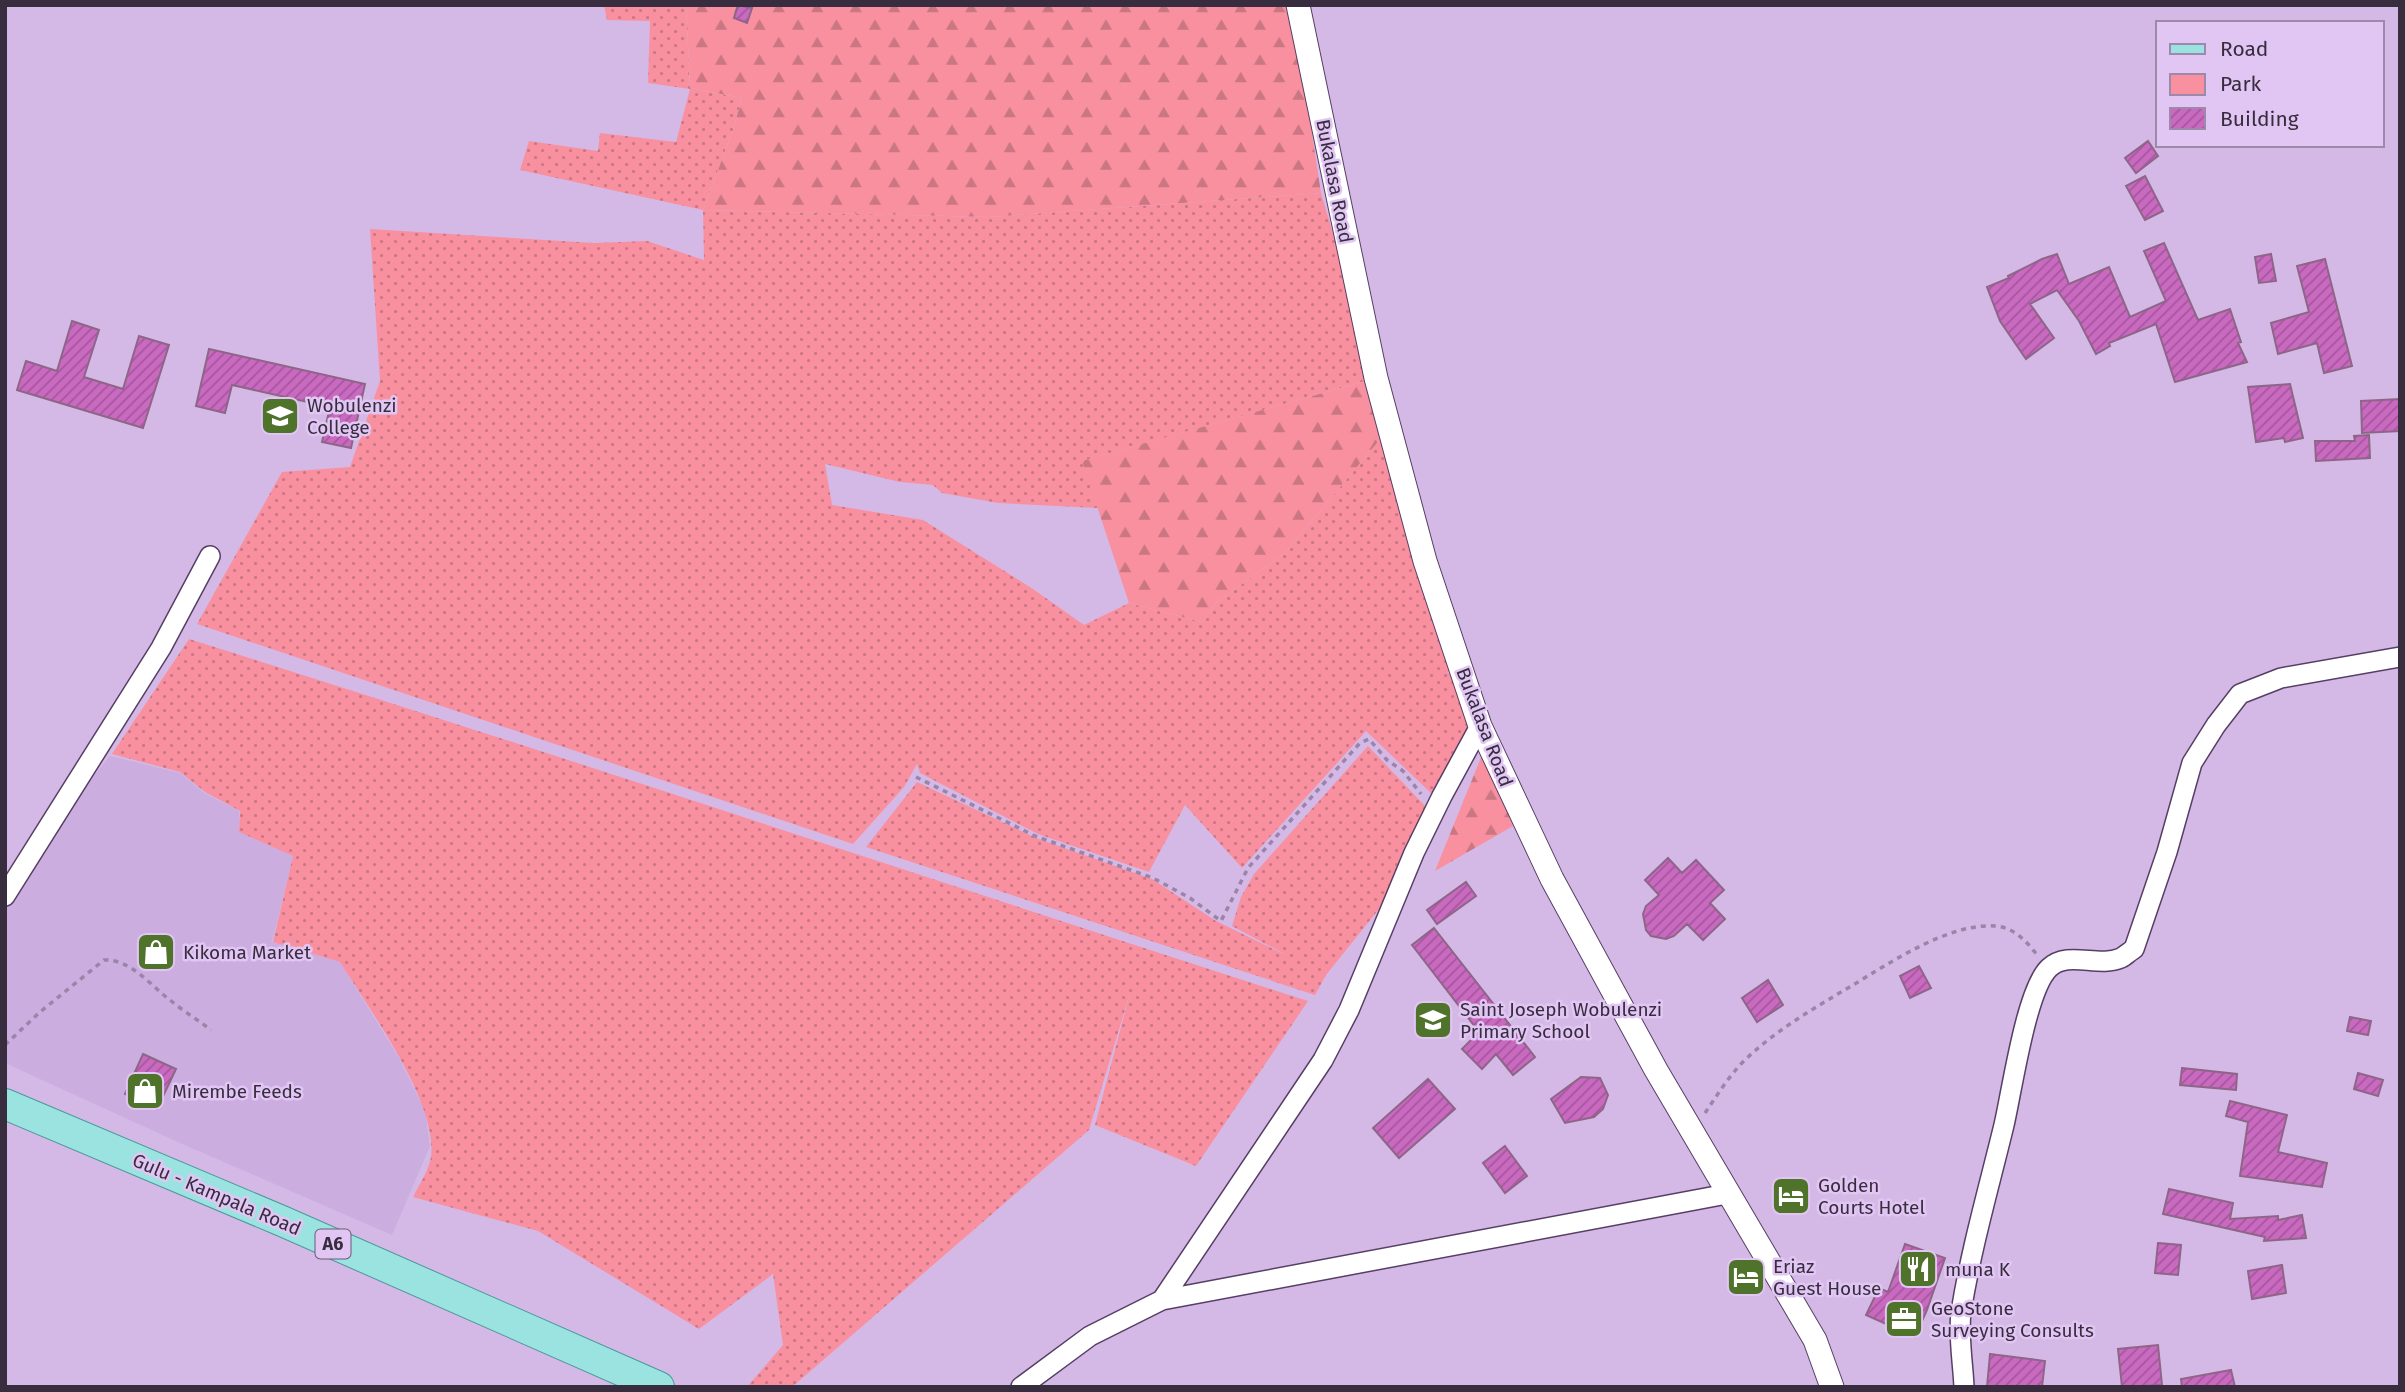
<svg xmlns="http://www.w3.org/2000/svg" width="2405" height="1392" viewBox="0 0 2405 1392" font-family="'Fira Sans',sans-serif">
  <defs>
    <pattern id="green-dots" width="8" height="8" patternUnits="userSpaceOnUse" patternTransform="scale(1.75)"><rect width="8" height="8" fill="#f9909f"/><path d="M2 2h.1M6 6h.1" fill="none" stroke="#ca7683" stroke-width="1.8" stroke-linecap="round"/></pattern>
    <pattern id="forest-firs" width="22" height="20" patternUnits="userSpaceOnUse" patternTransform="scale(1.75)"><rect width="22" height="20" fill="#f9909f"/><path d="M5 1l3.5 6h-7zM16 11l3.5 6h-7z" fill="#ca7683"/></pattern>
    <pattern id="building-hatch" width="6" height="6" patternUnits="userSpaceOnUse" patternTransform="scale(1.75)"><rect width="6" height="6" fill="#c969bf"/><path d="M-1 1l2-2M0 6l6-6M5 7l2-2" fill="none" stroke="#a4579d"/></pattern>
  </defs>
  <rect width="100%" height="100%" fill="#d4b9e6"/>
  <path fill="#cbade0" d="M110,756L180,773L204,793L239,811V832L293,856L272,942L340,962L399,1058L425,1111L430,1146L392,1235L180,1143L5,1063V905L69,806Z"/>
  <path fill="url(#green-dots)" d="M604,5H686L690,88L742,98L733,130L703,210L989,217L1321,193L1376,378L1083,461L1098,508L998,503L942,493L933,485L900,482L825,464L832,505L923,520L1033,589L1084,625L1129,603L1202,622L1217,602L1284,554L1387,431L1458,669L1447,672L1468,689L1476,713L1432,794L1366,731L1242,868L1185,805L1149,872L1038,834L920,773L917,764L904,787L853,844L197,624L282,472L350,467L380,381L370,229L594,243L647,241L704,260L703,210L520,170L529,141L598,151L600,133L676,142L690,89L648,83L650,21L607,20Z
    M189,639C563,756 935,881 1308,1001L1196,1166L1095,1125L1130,993L1089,1130L792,1387H747L783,1345L773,1274L699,1329L538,1231L413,1197C419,1185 429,1170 431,1157C438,1102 369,1009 340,962L273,942L293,856L239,832L240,811L205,792L180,772L112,754Z
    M1368,746L1428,809L1379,909L1326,975L1315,995L866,847L917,782L1036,838L1152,879L1216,921L1288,956L1232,926L1241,897L1254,874Z"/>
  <path fill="url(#forest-firs)" d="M686,5H1287L1298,41L1321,193L989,217L703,210L733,130L742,98L690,88Z
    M1376,378L1387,431L1284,554L1217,602L1202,622L1129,603L1082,461Z
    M1484,750L1513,826L1435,871Z"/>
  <path fill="url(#building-hatch)" stroke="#8d6687" stroke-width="2" d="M738,5L752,8L747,23L734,18Z
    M2148,141L2158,156L2136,173L2125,158Z
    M2145,176L2163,211L2145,220L2126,186Z
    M2164,243L2198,320L2230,309L2241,342L2238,343L2247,362L2175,382L2156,324L2109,343L2110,346L2096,354L2079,321L2057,290L2030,304L2054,338L2026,359L2000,321L1987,287L2009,278L2008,276L2042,259L2057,254L2069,284L2109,267L2130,317L2166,301L2144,251Z
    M2271,254L2276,281L2259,283L2255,257Z
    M2325,259L2352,366L2324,373L2317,343L2278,354L2271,323L2309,312L2297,266Z
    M72,321L99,330L84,377L123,389L139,336L169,345L143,428L17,390L26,361L57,371Z
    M209,349L365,384L351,448L322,442L330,407L232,385L225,413L196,406Z
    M2290,384L2303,438L2285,442L2284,438L2256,442L2248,387Z
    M2400,399V431L2362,433L2361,401Z
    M2369,435L2370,458L2316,461L2315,441H2355L2354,436Z
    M1668,858L1682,873L1696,860L1724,890L1710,903L1725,919L1703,940L1687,924L1674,936L1666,939L1651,936L1646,930L1643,914L1646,906L1659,895L1645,880Z
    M1466,882L1476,896L1437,924L1427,910Z
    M1434,928L1535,1057L1513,1075L1496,1054L1482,1069L1462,1049L1479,1032L1412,945Z
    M1919,966L1931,988L1910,998L1900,976Z
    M1768,980L1783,1005L1757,1022L1742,998Z
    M2350,1017L2371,1021L2368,1035L2347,1031Z
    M143,1054L176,1069L157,1109L125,1094Z
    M2182,1068L2237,1074L2236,1090L2180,1085Z
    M2358,1073L2383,1080L2378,1096L2354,1089Z
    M1581,1077L1600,1078L1608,1095L1603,1109L1594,1117L1565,1123L1551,1099Z
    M1428,1079L1455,1109L1399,1158L1373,1128Z
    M2230,1101L2287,1115L2278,1152L2327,1163L2322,1187L2240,1176L2248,1122L2226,1116Z
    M1505,1146L1527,1176L1505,1193L1483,1163Z
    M2169,1189L2233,1203L2230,1219L2278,1216V1220L2302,1215L2306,1238L2264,1241L2265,1237L2163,1214Z
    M2158,1243L2181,1245L2178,1275L2155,1273Z
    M1905,1244L1945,1258L1927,1310L1915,1337L1866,1315L1879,1288L1888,1292Z
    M2282,1265L2286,1293L2252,1299L2248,1271Z
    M2158,1345L2162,1385L2122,1387L2118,1349Z
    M1990,1354L2045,1361L2042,1387H1987Z
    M2231,1370L2235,1387H2182L2181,1379Z"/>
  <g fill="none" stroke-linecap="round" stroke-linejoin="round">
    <g stroke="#563f65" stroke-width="22">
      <path id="minor" d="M5,896L161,648L210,556
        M1162,1300L1727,1194
        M1021,1387L1090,1336L1162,1300L1323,1060L1349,1010L1414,853L1442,796L1480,726
        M1964,1387C1963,1363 1958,1336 1961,1312C1971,1249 1989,1187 2004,1125C2012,1091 2026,990 2049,968C2068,950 2098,968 2121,958C2125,956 2130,951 2134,949L2167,852L2192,763L2216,725L2240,694L2281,678L2400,657"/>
    </g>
    <g stroke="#563f65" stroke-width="25">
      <path id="tertiary" d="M1298,5L1376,378L1425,561L1480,726L1552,879L1656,1070L1815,1340L1832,1387"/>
    </g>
    <g stroke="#4c979a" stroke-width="32">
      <path id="primary" d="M5,1104L282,1221L659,1387"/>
    </g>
    <path stroke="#9a85a8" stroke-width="3.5" stroke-dasharray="5 5" stroke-linecap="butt" d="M916,777L1035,836L1153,878L1190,898L1221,921L1248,868L1360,743L1369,739L1387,760L1403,771L1421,794
      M5,1045L40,1012L104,960C131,959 151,986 170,1000C183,1011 198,1020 211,1030
      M1705,1113C1718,1094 1730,1074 1747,1058C1779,1028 1816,1007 1853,985C1891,962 1949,923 1995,926C2014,927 2027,942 2038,956"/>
    <use href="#minor" stroke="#fff" stroke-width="19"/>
    <use href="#tertiary" stroke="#fff" stroke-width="23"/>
    <use href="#primary" stroke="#9ae3e0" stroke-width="30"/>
  </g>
  <defs>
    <g id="school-square" transform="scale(2.0125)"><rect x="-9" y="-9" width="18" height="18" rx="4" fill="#50732c" stroke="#e1c6f4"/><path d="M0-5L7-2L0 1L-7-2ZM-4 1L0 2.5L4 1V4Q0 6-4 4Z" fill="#fff"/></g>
    <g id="shop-square" transform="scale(2.0125)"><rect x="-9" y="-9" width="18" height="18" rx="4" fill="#50732c" stroke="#e1c6f4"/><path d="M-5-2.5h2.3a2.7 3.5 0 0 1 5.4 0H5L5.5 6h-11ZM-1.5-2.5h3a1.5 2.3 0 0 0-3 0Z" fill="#fff"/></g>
    <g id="hotel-square" transform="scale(2.0125)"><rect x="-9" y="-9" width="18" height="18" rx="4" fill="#50732c" stroke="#e1c6f4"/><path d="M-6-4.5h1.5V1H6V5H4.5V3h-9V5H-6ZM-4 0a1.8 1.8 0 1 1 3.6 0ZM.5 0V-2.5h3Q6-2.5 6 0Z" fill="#fff"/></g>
    <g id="restaurant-square" transform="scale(2.0125)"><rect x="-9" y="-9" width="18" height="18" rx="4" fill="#50732c" stroke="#e1c6f4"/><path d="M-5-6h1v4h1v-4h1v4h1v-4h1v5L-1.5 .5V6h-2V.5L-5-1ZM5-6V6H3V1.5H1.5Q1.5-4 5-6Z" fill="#fff"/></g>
    <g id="office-square" transform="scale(2.0125)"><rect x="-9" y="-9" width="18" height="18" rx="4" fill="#50732c" stroke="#e1c6f4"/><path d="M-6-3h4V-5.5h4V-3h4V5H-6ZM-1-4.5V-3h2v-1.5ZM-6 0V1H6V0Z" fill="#fff"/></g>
  </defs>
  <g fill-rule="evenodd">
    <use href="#school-square" x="280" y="416"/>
    <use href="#shop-square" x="156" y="952"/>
    <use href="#school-square" x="1433" y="1020"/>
    <use href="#shop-square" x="145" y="1091"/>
    <use href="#hotel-square" x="1791" y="1196"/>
    <use href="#restaurant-square" x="1918" y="1269"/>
    <use href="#hotel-square" x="1746" y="1277"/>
    <use href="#office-square" x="1904" y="1319"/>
  </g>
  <g text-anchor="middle" stroke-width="5" stroke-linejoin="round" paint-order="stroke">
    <rect fill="#e1c6f4" stroke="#6a5b75" stroke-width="2" x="315.5" y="1229.5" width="35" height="29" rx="5"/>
    <g font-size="18" font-weight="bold" fill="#372d3e">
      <text x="333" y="1250">A6</text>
    </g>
    <g font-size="19" fill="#372d3e" stroke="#e1c6f4">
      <text transform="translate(1335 181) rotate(79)" y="7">Bukalasa Road</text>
      <text transform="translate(1485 727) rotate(69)" y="7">Bukalasa Road</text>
      <text transform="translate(217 1194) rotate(23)" y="7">Gulu - Kampala Road</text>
    </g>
    <g font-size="19" fill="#372d3e" stroke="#e1c6f4" text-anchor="start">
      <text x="307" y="412">Wobulenzi<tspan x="307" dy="22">College</tspan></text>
      <text x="183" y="959">Kikoma Market</text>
      <text x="1460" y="1016">Saint Joseph Wobulenzi<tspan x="1460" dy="22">Primary School</tspan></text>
      <text x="172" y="1098">Mirembe Feeds</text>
      <text x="1818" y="1192">Golden<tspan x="1818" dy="22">Courts Hotel</tspan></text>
      <text x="1773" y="1273">Eriaz<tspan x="1773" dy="22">Guest House</tspan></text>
      <text x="1945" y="1276">muna K</text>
      <text x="1931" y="1315">GeoStone<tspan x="1931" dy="22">Surveying Consults</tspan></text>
    </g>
  </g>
  <rect width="2405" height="1392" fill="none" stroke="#372d3e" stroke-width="14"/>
  <rect x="2156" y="21" width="228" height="126" fill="#e1c6f4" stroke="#9d89ab" stroke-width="2"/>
  <rect x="2170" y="44" width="35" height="10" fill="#9ae3e0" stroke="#9d89ab" stroke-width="2"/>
  <text x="2220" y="56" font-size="21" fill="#372d3e">Road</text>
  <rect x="2170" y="74" width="35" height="21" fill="#f9909f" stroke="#9d89ab" stroke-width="2"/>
  <text x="2220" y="91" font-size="21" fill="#372d3e">Park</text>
  <rect x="2170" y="108" width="35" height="21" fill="url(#building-hatch)" stroke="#9d89ab" stroke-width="2"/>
  <text x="2220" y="126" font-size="21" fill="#372d3e">Building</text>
</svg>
